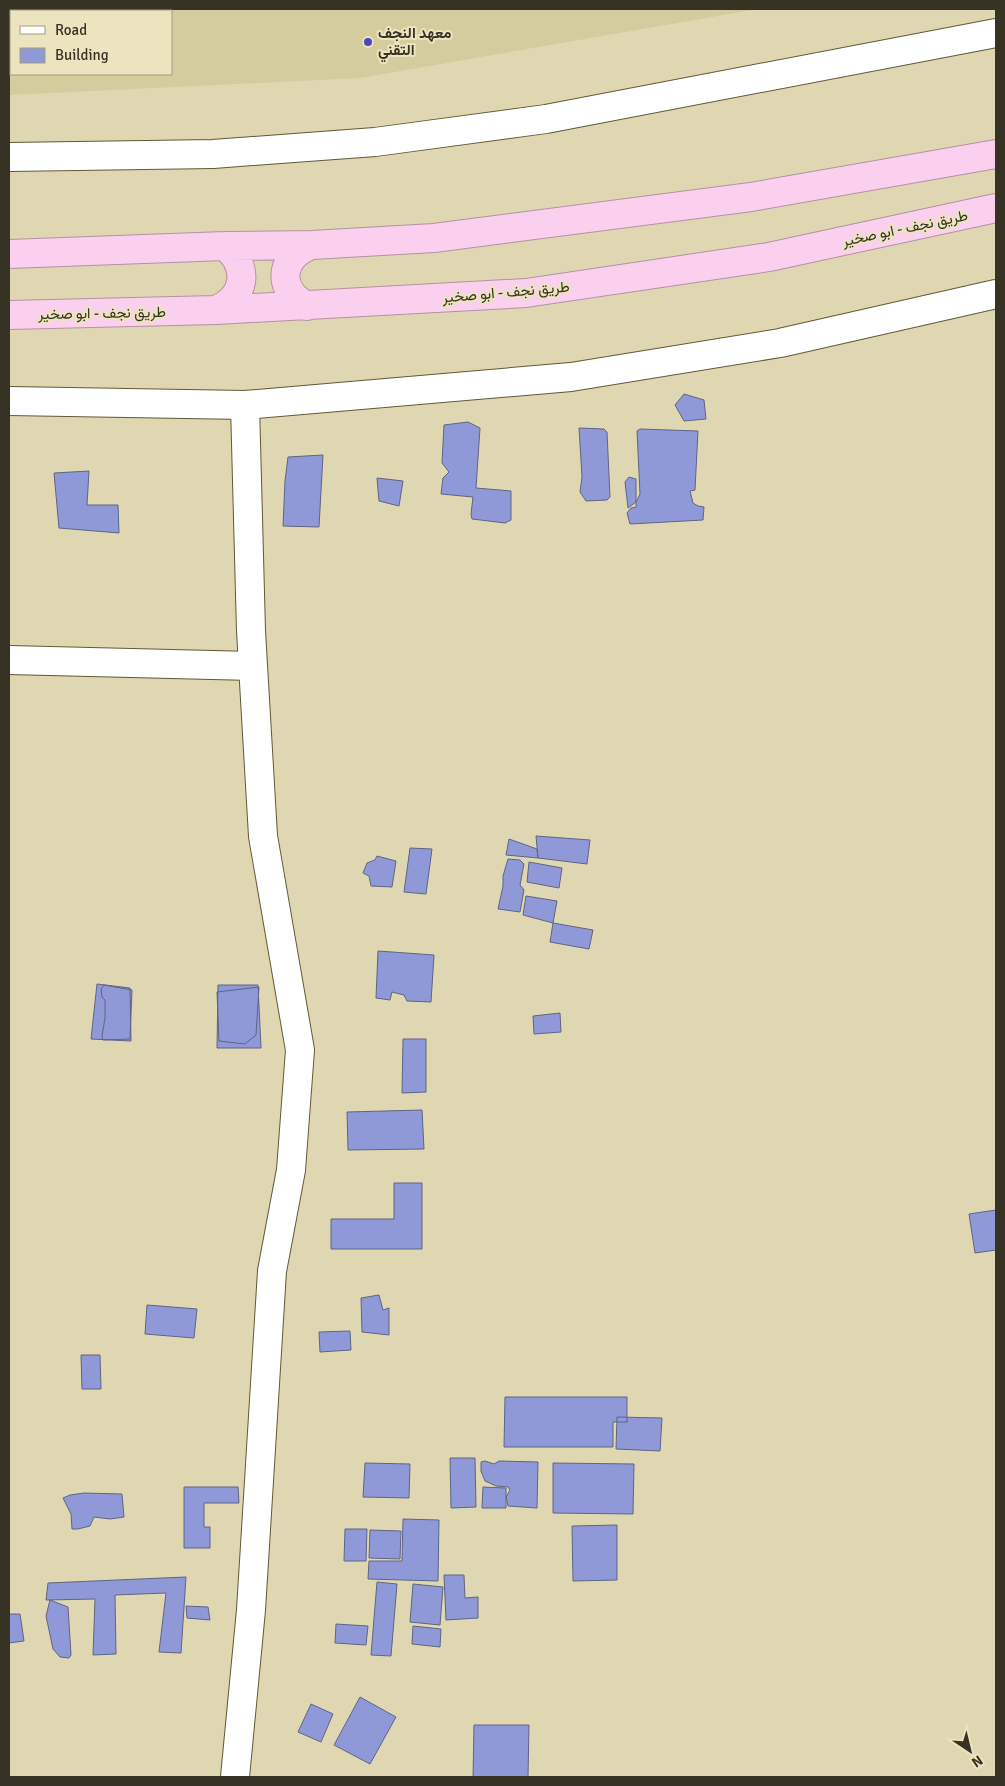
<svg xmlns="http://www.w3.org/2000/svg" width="1005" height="1786" viewBox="0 0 1005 1786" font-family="Signika,Vazirmatn,sans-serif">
  <rect width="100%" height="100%" fill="#dfd7b1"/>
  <path fill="#d4cb9e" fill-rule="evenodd" d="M9,9H758L360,78L9,95ZM11,11H171V74H11Z"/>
  <path fill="#9099d8" stroke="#5f6484" d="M684,394L704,400L706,419L684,421L675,405Z
    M468,422L480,428L476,488L511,491V520L505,523L472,519L471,514L473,497L441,494L443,478L449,472L442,463L444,425Z
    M579,428L604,429L607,432L610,497L607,500L586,501L580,492L582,477Z
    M640,429L698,431L695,490L690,491L693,503L698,506L704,507L703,520L630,524L627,513L631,508L636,507V502L640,494L637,431Z
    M323,455L319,527L283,526L285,481L288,457Z
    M89,471L87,505H118L119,533L59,528L54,473Z
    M629,477L636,479V502L628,508L625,482Z
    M377,478L403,481L399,506L379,501Z
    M536,836L590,840L587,864L538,858Z
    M509,839L537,849L538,858L506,855Z
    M410,848L432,849L426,894L404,892Z
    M377,856L396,861L392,887L371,886L369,876L363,873L367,863L375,860Z
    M508,859L520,860L524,864L520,885L524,890L520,912L498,909L503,886V876Z
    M529,862L562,868L559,888L527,882Z
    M526,896L557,901L553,923L523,915Z
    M553,923L593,930L589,949L550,942Z
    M378,951L434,955L431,1002L407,1001L404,995L392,992L390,1000L376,998Z
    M97,984L130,988L131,1041L91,1039Z
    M104,985L132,990L130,1039L103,1040L102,1036L105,1018V1000L102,997L101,989Z
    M218,985H258L261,1048H217Z
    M259,987L256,1035L245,1044L219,1041L217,992Z
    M560,1013L561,1032L534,1034L533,1016Z
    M403,1039H426V1092L402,1093Z
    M422,1110L424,1149L348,1150L347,1112Z
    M394,1183H422V1249H331V1219H394Z
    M996,1210V1250L975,1253L969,1214Z
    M379,1295L383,1310L389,1308V1335L362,1332L361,1298Z
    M147,1305L197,1309L194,1338L145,1334Z
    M350,1331L351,1350L320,1352L319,1332Z
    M81,1355H100L101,1389H82Z
    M505,1397H627V1422H613V1447H504Z
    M617,1417L662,1418L660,1451L616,1449Z
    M450,1458H475L476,1507L451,1508Z
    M485,1461L494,1464L499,1461L538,1462L537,1508L508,1506L506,1497L510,1490L508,1487L496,1486L485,1481L481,1471V1462Z
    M365,1463L410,1464L409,1498L363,1497Z
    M553,1463L634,1464L633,1514L553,1513Z
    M184,1487H238L239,1503H204V1527H210V1548H184Z
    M483,1487L506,1488V1508H482Z
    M84,1493L122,1494L124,1517L110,1519L94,1517L90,1526L78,1529H72L71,1514L63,1498L70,1495Z
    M403,1519L439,1520L438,1581L368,1579L369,1561H402Z
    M617,1525V1580L573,1581L572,1526Z
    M345,1529H367L366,1561H344Z
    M370,1530L401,1531L400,1559L369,1558Z
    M444,1575H464L465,1598L478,1597V1618L446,1620Z
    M186,1577L181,1653L159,1652L166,1593L115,1595L116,1654L93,1655L95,1599L46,1600L48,1583Z
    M377,1582L397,1584L391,1656L371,1655Z
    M413,1584L443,1587L440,1625L410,1622Z
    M50,1600L68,1607L71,1655L69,1658L60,1657L53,1649L46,1616Z
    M186,1606L208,1607L210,1620L187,1618Z
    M9,1614H20L24,1641L9,1643Z
    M336,1624L368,1626L366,1645L335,1643Z
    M413,1626L441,1629L440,1647L412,1644Z
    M360,1697L396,1717L370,1764L334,1745Z
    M311,1704L333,1714L321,1742L298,1732Z
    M474,1725H529L528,1777H473Z"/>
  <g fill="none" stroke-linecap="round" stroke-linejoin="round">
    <g stroke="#605938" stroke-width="30">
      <path id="minor" d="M9,660L253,666
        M235,1777L251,1610L272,1271L291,1170L300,1050L263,836L251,631L245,405"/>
    </g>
    <g stroke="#605938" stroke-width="30">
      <path id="secondary" d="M9,157L213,154L375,142L546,119L996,33
        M9,401L245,405L571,377L780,343L996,294"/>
    </g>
    <g stroke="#b591a4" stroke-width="30">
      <path id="trunk" d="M9,254L225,246L312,245L434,238L751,197L996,154
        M307,306C276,290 279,256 312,245
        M216,310C246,297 250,267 225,246
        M9,315L216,310L526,293L769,257L996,208"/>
    </g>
    <use href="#minor" stroke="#fff" stroke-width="28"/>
    <use href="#secondary" stroke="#fff" stroke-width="28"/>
    <use href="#trunk" stroke="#fbcfee" stroke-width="28"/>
  </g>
  <circle fill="#4947bd" stroke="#ece4be" stroke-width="2" cx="368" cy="42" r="5"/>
  <g text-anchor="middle" stroke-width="4" stroke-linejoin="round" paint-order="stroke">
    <g font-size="15" font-weight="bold" fill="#363324" stroke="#ece4be" text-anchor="start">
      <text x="378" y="38">معهد النجف<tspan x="378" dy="17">التقني</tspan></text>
    </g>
    <g font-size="15" fill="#363324" stroke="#ece4be">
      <text transform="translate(905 228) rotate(-12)" y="5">طريق نجف - ابو صخير</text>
      <text transform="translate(506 292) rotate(-5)" y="5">طريق نجف - ابو صخير</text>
      <text transform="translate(102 313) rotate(-1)" y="5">طريق نجف - ابو صخير</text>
    </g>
  </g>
  <rect width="1005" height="1786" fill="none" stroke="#363324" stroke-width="20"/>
  <rect x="10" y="10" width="162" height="65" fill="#ece4be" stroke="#a39d80"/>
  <rect x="20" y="26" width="25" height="8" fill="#ffffff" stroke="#a39d80"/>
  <text x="55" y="35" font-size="15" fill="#363324">Road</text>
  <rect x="20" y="48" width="25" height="15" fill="#9099d8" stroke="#a39d80"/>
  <text x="55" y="60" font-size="15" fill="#363324">Building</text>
  <g transform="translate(970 1751) rotate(145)" stroke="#ece4be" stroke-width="4" paint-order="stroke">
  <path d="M0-4L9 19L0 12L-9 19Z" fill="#363324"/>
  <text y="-8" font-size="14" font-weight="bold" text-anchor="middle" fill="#363324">N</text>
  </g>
</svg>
